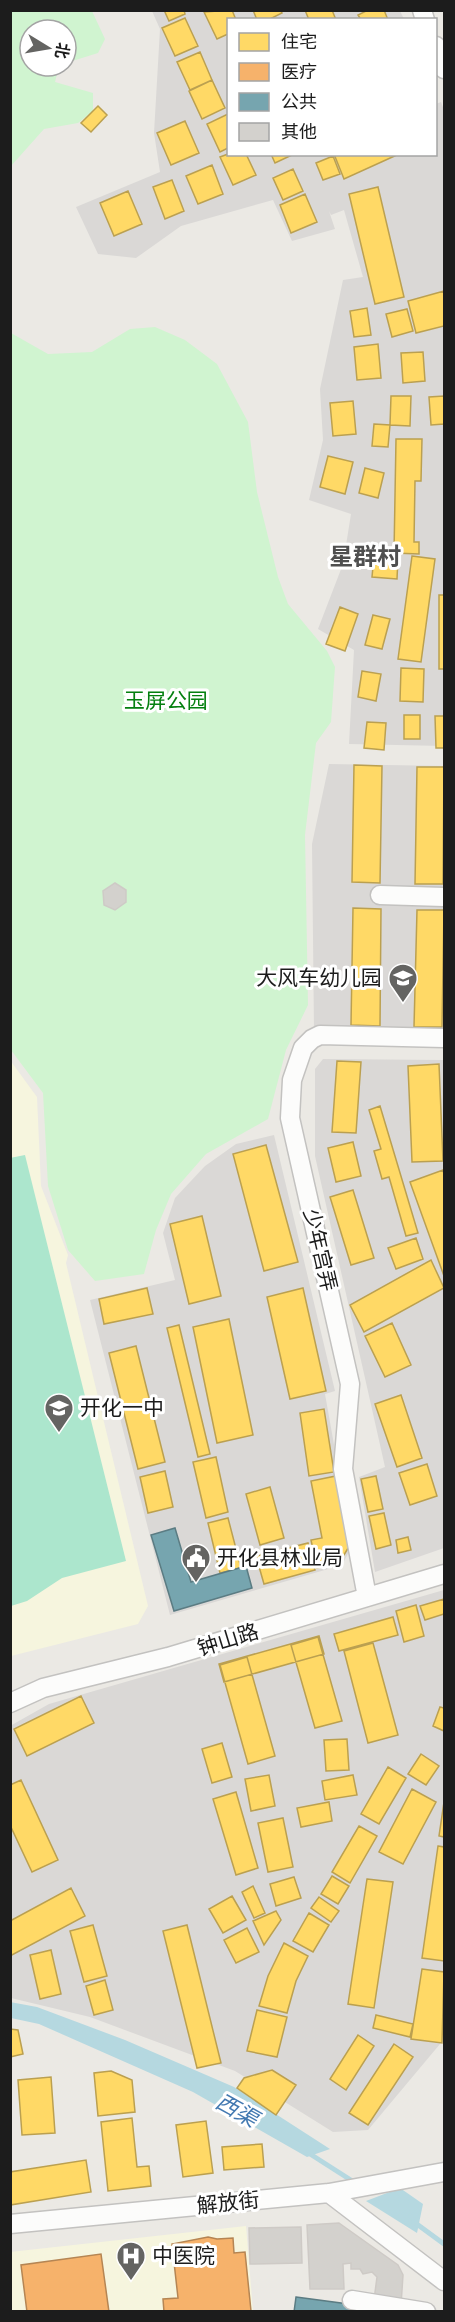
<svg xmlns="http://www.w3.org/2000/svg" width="455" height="2322" viewBox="0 0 455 2322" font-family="Mulish,'Noto Sans SC',sans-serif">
  <rect width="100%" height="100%" fill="#ebe9e4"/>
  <path fill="#dad8d6" d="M152,11H400L404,19L228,20V154L325,155L322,157L328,154H436V104L441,102L444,110V746L349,744L354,650L318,629L343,564L351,514L309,500L323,440L320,389L343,280L363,277L344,210L331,215L329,211L335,229L292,241L273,200L181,226L136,258L98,254L76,207L160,172L154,133L160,29Z
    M329,764L444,766V1034L314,1031L312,844Z
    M323,1059L444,1060V1548L375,1572L359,1477L385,1467L315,1156V1069Z
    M274,1135L335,1391L325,1394L352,1546L342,1565L170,1615L90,1300L175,1280L163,1233L175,1198L205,1166L236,1144Z
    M444,1590V2016L440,2044L368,2130L333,2132L235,2071L90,2017L11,1998L10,1726L49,1704Z"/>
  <path fill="#f6f5de" d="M10,1060L37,1097L41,1186L68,1255L66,1263L148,1606L138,1624L11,1656Z
    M246,2226L253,2311H11L10,2252Z"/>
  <path fill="#d0f4d0" d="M11,11H92L105,39L98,53L66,63V30H30V66H59L55,82L93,93V111L78,123L44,129L11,166Z
    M155,327L185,340L217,364L248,422L257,492L278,577L288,604L327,651L335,667L331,722L316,743L305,835L308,1005L286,1050L268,1119L206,1154L171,1194L156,1230L144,1274L95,1281L68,1250L48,1186L43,1093L11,1050V333L48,354L92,352L130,329Z"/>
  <path fill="#ace6cd" d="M25,1155L126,1561L62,1578L27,1601L11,1606L10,1158Z"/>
  <path fill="#b5d8e0" d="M10,2002L37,2007L125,2040L234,2087L330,2149L307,2157L193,2092L39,2024L11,2018Z
    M400,2188L423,2204L417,2233L366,2201Z"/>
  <path fill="#ffd966" stroke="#bba050" stroke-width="1.5" d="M164,10H184L185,14L169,21Z
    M232,10L236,20H228V34L217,39L204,12Z
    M253,10H280L282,13L268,20H257Z
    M305,10H332L336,20H309Z
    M368,10H384L388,20H361L358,15Z
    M185,18L198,46L175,56L162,28Z
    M200,52L212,80L190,90L177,62Z
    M212,80L225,108L202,119L189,91Z
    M98,106L107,115L91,132L81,123Z
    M228,114V148L220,152L207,124Z
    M185,121L199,153L171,165L157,133Z
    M228,154H246L256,175L233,185L220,157Z
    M271,154H294L275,163Z
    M334,154H399L344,179Z
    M333,156L340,174L323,180L316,163Z
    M212,165L223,194L198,204L186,176Z
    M293,169L303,191L283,200L273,178Z
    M172,180L184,211L165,219L153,187Z
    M378,187L404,297L375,304L349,194Z
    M128,191L142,224L114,236L100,203Z
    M305,194L317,222L291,233L280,205Z
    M444,291V326L416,333L408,301Z
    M367,308L371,335L354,337L350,311Z
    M407,309L413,331L392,337L386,314Z
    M378,344L381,378L357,380L354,347Z
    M423,352L425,381L403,383L401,353Z
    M391,396H411L410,426L390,425Z
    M444,396V424L431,425L429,397Z
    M353,401L356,434L333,436L330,403Z
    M374,424L390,425L388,447L372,446Z
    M396,439H422L421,481H415L414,542H419V554L394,553Z
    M328,456L353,462L345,494L320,487Z
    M365,468L384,473L378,498L359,493Z
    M374,556L398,558L397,579L372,577Z
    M412,556L435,559L421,662L398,659Z
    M439,595H444V669H439Z
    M340,607L358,614L345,651L326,644Z
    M373,615L390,619L382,649L365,645Z
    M401,668L424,669L423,702L400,701Z
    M362,671L381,674L376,701L358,697Z
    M404,715H420V739H404Z
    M435,716H444V748H436Z
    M367,722L386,723L384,750L364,748Z
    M354,765L382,766L380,883L352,882Z
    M417,767H444L443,884H415Z
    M353,908L381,909L380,1026L351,1025Z
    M417,910H444L442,1027H414Z
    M337,1061L361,1062L356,1133L332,1132Z
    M439,1064L443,1161L412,1162L408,1066Z
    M380,1106L418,1233L406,1236L389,1177L382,1179L374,1151L381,1149L369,1110Z
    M353,1142L361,1176L336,1182L328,1148Z
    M266,1145L298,1262L264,1271L233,1154Z
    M443,1170L444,1174V1276L410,1182Z
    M353,1190L374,1258L351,1265L330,1197Z
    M202,1216L221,1296L189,1304L170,1224Z
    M416,1238L423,1259L396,1269L388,1248Z
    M431,1260L444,1288L364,1332L350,1305Z
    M147,1288L153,1314L104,1324L99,1299Z
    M303,1288L326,1391L290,1399L267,1297Z
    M229,1319L253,1435L217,1443L193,1327Z
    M392,1323L411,1365L385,1377L365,1336Z
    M179,1325L210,1454L198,1457L167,1328Z
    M136,1346L165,1462L138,1469L109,1353Z
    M401,1395L422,1458L397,1467L375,1404Z
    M324,1409L334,1472L309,1476L300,1413Z
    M216,1457L228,1512L206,1518L193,1462Z
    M427,1464L437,1496L410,1505L399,1473Z
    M165,1471L173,1507L148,1513L140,1477Z
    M336,1476L350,1545L339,1563L317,1568L311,1540L322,1538L311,1481Z
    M376,1476L383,1509L368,1512L361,1479Z
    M270,1487L284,1538L260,1545L246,1494Z
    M384,1513L391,1545L376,1549L369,1516Z
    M228,1518L241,1568L220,1573L208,1523Z
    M408,1537L411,1550L398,1553L396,1540Z
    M308,1543L315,1570L264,1584L256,1556Z
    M444,1599V1614L425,1620L420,1606Z
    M416,1605L424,1636L404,1642L396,1611Z
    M393,1617L398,1635L339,1651L334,1634Z
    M319,1636L324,1654L224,1682L219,1664Z
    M318,1637L342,1721L315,1728L291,1645Z
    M373,1643L398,1735L368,1743L344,1651Z
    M247,1657L275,1756L248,1764L220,1665Z
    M81,1696L94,1723L27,1756L14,1729Z
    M440,1707L444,1708V1731L433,1726Z
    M347,1739L349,1770L326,1771L324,1740Z
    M222,1743L232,1777L212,1783L202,1749Z
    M421,1754L439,1766L426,1785L408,1774Z
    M388,1767L406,1778L379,1824L361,1814Z
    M269,1775L275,1806L251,1811L245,1779Z
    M353,1775L357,1795L325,1800L322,1781Z
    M21,1780L58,1860L32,1872L10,1825V1785Z
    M412,1789L436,1802L403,1864L379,1852Z
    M236,1792L258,1868L236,1875L213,1799Z
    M329,1802L332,1821L301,1827L297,1808Z
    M444,1802V1837L439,1836Z
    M283,1818L293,1867L268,1872L258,1823Z
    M359,1826L377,1836L350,1883L332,1872Z
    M438,1846L444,1847V1961L422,1958Z
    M332,1876L349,1886L338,1904L321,1894Z
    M294,1877L301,1898L276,1906L270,1884Z
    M367,1879L393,1882L374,2008L348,2004Z
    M253,1886L265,1913L254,1918L242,1892Z
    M71,1888L85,1916L10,1956V1921Z
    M232,1896L246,1920L223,1933L209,1909Z
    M319,1897L339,1911L331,1922L311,1908Z
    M276,1911L281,1920L264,1945L253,1921Z
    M309,1913L329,1925L313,1952L293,1941Z
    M93,1925L107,1976L84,1982L70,1931Z
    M187,1925L221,2063L197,2068L163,1931Z
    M247,1928L259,1952L236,1963L224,1940Z
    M284,1943L308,1956L296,1981L287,2013L259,2006L268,1976Z
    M51,1950L61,1994L40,1999L30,1955Z
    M422,1969L444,1972L442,2043L411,2039Z
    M105,1980L113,2010L94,2015L86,1986Z
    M257,2010L287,2017L277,2057L247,2051Z
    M376,2015L413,2024L410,2037L373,2028Z
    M10,2029L18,2030L23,2054L10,2057Z
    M358,2035L374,2046L346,2090L330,2079Z
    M394,2044L413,2057L368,2125L349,2113Z
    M272,2070L296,2085L276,2115L237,2088L244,2078Z
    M111,2071L132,2080L135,2112L98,2116L94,2073Z
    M51,2077L55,2133L22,2135L18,2080Z
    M132,2118L137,2167L149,2166L151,2186L108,2191L101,2122Z
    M206,2121L213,2173L183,2177L176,2125Z
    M262,2144L264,2167L224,2170L222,2147Z
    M86,2160L91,2192L10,2205V2172Z"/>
  <path fill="#f6b26b" stroke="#b58553" stroke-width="1.5" d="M208,2237L217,2239L233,2238L234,2253L245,2252L251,2311L164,2312L163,2299L178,2298L172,2244Z
    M101,2254L109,2312H27L21,2265Z"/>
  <path fill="#76a5af" stroke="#5b7c83" stroke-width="1.5" d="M175,1528L191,1582L246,1566L252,1588L174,1611L151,1535Z
    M296,2297L401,2311V2312H294Z"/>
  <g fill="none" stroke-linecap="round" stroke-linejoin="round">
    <path stroke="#b5d8e0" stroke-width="5" d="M307,2152L357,2184
      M414,2222L444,2244"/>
  </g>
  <path fill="#d3d1cd" stroke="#cecac6" stroke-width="1.5" d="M115,883L126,890V902L115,910L104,905L103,891Z
    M339,2223L398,2265L403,2275L401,2305L374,2300L377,2277L372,2272L363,2274L360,2269H351V2263L343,2264L344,2289H310L307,2225Z
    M301,2227L302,2263L250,2264L249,2228Z"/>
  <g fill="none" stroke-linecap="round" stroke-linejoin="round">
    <g stroke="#c3c2c0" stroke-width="21">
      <path id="minor" d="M422,10L425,20
        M436,46L444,69
        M380,895L444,897
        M367,1597L343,1469L350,1384L290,1118L292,1080L303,1048L312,1039L320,1035L444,1038
        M10,1703L43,1688L168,1657L444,1574
        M329,2193L444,2281
        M10,2224L329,2193L444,2172
        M352,2300L426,2312"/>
    </g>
    <use href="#minor" stroke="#fcfcfb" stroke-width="18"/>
  </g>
  <defs>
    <g id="school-pin" transform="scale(1.5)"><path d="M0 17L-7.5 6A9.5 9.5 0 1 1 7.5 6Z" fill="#646462" stroke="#fff"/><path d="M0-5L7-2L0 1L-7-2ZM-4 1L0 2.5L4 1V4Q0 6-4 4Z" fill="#fff"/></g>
    <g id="civic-pin" transform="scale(1.5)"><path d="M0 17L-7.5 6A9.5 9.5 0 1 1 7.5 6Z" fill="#646462" stroke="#fff"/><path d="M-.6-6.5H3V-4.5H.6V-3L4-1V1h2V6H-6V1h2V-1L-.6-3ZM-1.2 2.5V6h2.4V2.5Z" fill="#fff"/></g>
    <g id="hospital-pin" transform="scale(1.5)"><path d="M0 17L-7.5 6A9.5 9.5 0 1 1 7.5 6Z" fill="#646462" stroke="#fff"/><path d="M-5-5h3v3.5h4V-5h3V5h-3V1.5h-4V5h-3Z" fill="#fff"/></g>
  </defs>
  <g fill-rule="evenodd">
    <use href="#school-pin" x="403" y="978"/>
    <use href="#school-pin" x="59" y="1408"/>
    <use href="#civic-pin" x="196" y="1558"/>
    <use href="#hospital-pin" x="131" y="2256"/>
  </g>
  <g text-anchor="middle" stroke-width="6" stroke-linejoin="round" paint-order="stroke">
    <g font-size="21" fill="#058010" stroke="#fff">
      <text x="166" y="708">玉屏公园</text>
    </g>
    <g font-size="21" fill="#1c1c1c" stroke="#fff" text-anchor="start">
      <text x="382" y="985" text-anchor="end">大风车幼儿园</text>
      <text x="80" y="1415">开化一中</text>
      <text x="217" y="1565">开化县林业局</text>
      <text x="152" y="2263">中医院</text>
    </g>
    <g font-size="21" fill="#1c1c1c" stroke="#fff">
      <text transform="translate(320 1250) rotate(77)" y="7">少年宫弄</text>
      <text transform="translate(228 1640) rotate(-17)" y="7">钟山路</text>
      <text transform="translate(228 2203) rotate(-6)" y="7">解放街</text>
    </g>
    <g font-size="22" font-style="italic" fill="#4379b1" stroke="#fff">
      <text transform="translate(237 2110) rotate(29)" y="8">西渠</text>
    </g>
    <g font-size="24" font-weight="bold" fill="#4f4f4f" stroke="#fff">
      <text x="365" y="565">星群村</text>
    </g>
  </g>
  <rect width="455" height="2322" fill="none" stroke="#1c1c1c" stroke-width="24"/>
  <rect x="227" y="18" width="210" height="138" fill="#ffffff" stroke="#a4a4a4" stroke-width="1.5"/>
  <rect x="239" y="33" width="30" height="18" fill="#ffd966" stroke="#a4a4a4" stroke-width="1.5"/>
  <text x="281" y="48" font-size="18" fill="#1c1c1c">住宅</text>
  <rect x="239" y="63" width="30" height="18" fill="#f6b26b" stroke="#a4a4a4" stroke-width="1.5"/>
  <text x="281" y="78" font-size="18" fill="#1c1c1c">医疗</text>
  <rect x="239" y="93" width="30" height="18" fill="#76a5af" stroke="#a4a4a4" stroke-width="1.5"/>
  <text x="281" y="108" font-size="18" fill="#1c1c1c">公共</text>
  <rect x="239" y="123" width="30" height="18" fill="#d3d1cd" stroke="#a4a4a4" stroke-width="1.5"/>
  <text x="281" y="138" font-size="18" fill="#1c1c1c">其他</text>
  <g transform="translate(48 48) rotate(101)"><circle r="28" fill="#ffffff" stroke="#a4a4a4" stroke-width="1.5"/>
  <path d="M0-4.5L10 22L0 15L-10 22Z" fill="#646462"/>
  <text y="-9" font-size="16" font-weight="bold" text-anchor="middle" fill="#1c1c1c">北</text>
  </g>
</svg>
